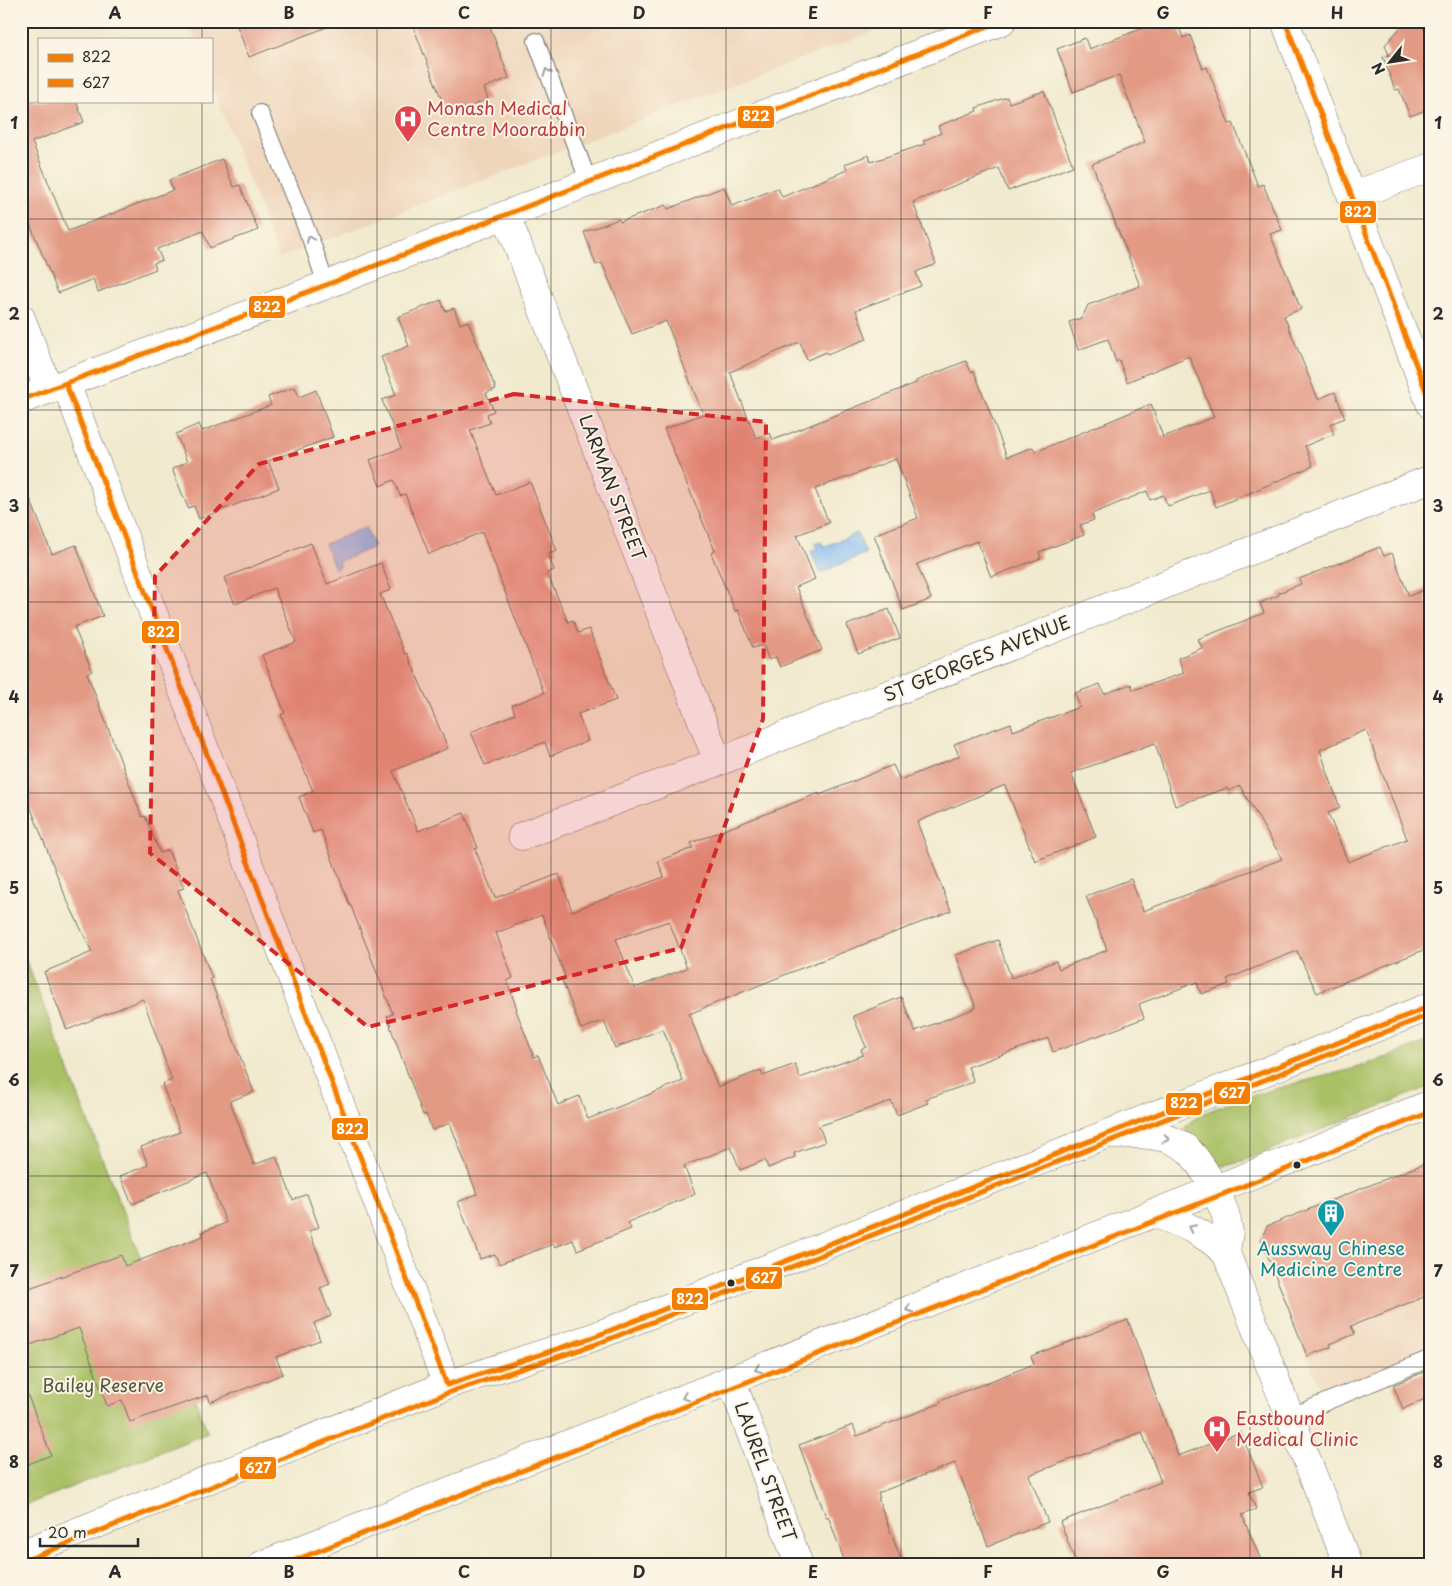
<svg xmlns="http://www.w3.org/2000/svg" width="1452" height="1586" viewBox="0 0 1452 1586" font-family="'Playpen Sans',sans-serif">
  <rect width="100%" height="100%" fill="#fcf5e5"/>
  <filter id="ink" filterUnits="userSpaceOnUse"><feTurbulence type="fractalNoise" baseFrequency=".02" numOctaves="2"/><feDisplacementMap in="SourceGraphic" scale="10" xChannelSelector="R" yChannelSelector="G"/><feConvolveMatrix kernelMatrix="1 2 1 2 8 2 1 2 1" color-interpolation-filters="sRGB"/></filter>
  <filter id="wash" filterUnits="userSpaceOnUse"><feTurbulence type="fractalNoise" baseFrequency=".0096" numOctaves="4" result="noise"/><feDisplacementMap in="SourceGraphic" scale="20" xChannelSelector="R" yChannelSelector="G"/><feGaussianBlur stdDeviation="1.12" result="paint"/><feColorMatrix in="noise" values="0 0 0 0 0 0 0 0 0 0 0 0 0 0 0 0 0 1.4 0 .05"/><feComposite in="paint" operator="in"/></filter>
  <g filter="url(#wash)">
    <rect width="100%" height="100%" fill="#f1eacf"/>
    <path fill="#efd6bb" d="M188,21H901L279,258L211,82V39H195Z
      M1431,1160V1350L1332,1390L1319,1386L1261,1239L1267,1226Z"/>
    <path fill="#a9c065" stroke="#6a7648" d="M21,947L208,1433L21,1507Z
      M1431,1040V1086L1240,1162C1231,1165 1223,1168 1213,1164L1185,1129C1193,1104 1327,1077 1355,1068C1381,1060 1406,1050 1431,1040Z"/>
    <path fill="#84baf3" stroke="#58728f" d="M366,527L374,547L338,562L340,566L335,569L325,544Z
      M857,533L866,553L820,573L811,551L817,549L815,544L821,542L824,547Z"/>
    <g id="blocks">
      <path fill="#e39a84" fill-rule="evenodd" d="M235,21H335V24L249,57Z
        M411,21H488L509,78L484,88L488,99L448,116Z
        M1161,21H1177L1183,38L1190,35L1203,69L1207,67L1229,124L1233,123L1258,186L1263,184L1282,230L1270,234L1301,309L1284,316L1318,399L1335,392L1345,418L1330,424L1334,434L1305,446L1313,466L1216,507L1210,490L1168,506L1163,495L1150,500L1147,491L1092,514L1094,520L1080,525L1084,535L1039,552L1041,558L991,577L977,541L917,564L931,599L903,610L874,535L918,518L896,459L815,489L829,523L797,535L815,579L796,587L822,650L780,667L776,657L769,660L763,645L753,648L738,610L735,611L711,553L715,551L664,429L703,414L666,321L632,334L602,263L596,265L584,232L619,219L620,222L666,205L668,209L724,187L732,206L778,188L782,197L847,170L845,164L869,155L871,162L925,144L923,141L941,133L938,126L977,111L976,108L1007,97L1009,103L1044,91L1073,166L1008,191L999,168L913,202L936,264L916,272L921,286L856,310L867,339L827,354L826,352L807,360L800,342L730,372L756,438L770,433L773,440L916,383V381L966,361L971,372L974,371L1007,457L1033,447L1035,452L1151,404L1163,437L1214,417L1189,356L1127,382L1119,360L1116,362L1108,339L1078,350L1069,322L1082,318L1088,305L1140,286L1092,164L1145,142L1119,75L1073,92L1057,49L1085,38L1089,49Z
        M1415,21H1421L1424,29L1431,26V108L1410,116L1399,89L1395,90L1383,57L1389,55L1385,45L1403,25Z
        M21,101H76L84,122L32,142L68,231L173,190L169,180L222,159L234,187L240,185L258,230L210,248L203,231L157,249L162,260L154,263L156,269L98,292L93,279L58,293L21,202Z
        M441,300L445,311L454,308L460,324L468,321L496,389L486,393L494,411L487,414L490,423L470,430L496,495L530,482L557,551L548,554L554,570L547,573L568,622L573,620L578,633L589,629L616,700L578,714L588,741L550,756L545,742L485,765L471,732L515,714L512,705L544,693L482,532L429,554L405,494L400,496L394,480L380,486L370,460L401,448L382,400L396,395L381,357L409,346L398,317Z
        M295,387L299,397L316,390L333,437L268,461L279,488L199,519L194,506L188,508L172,469L187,462L176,434L199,424L202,431L271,405L268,397Z
        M21,481H23L52,554L76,545L103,616L74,627L92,671L87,673L142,817L145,816L160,853L168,850L184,888L178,890L212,978L210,979L254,1092L230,1101L254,1165L276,1156L293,1200L307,1194L319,1227L309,1231L330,1284L320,1288L331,1316L314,1323L320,1340L276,1357L283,1374L210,1402L208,1395L130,1422L122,1400L107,1406L79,1328L21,1348V1291L121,1255L125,1266L203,1236L202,1232L226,1223L207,1173L132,1204L120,1176L148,1165L141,1147L180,1132L162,1084L172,1080L143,999L67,1030L44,972L92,952L66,898L28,801L21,804Z
        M311,543L327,584L381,563L391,590L380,594L405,654L407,653L448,748L393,771L418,831L464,813L478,848L475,849L495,898L559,874L572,911L664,877L658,861L693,848L691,843L819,793L820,795L893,765L900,780L959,756L954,744L1011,723L1013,731L1080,707L1075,693L1100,684L1104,694L1131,684L1133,690L1184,673L1178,658L1202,648L1198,639L1264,613L1260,603L1279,595L1278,593L1301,584L1299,579L1380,547L1384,556L1392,553L1409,596L1426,589L1427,607L1431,605V947L1317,993L1297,951L1227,979L1229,984L1201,994L1197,982L1139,1004L1144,1018L1119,1028L1053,1052L1048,1038L968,1067L974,1082L926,1099L928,1103L897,1115L891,1101L819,1126L825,1142L794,1153L795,1157L768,1168L765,1160L740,1170L731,1147L684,1166L695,1194L628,1222L631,1229L577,1250L573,1240L555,1247L554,1244L499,1264L495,1254L480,1259L458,1202L477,1194L450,1123L432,1130L426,1114L423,1115L390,1026H391L387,1016L393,1014L351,906H350L321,830L313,833L299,797L313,791L281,715L285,713L262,655L296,642L274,588L235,604L224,578ZM1366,730L1407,839L1348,862L1328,813L1340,808L1320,750ZM1155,743L1175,806L1227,788L1228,791L1240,786L1282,859L1143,911L1131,879L1086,896L1107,950L1059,969L1056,961L1011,978L998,940L956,955L976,1008L915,1031L901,997L853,1016L866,1047L861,1049L863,1055L800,1078L795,1064L763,1076L761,1070L718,1087L689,1014L794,971L951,911L917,822L1005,785L1035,861L1096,837L1071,773ZM542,915L566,979L562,980L581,1029L604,1021L615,1048L663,1029L683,1081L588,1119L579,1096L558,1105L538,1055L534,1057L516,1010L517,1009L507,981L513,978L496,933ZM669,921L687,968L635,988L616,939Z
        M889,609L900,638L858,654L847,625Z
        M1431,1161V1294L1351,1326L1355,1334L1330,1344L1331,1347L1307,1356L1261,1239L1267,1226Z
        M1128,1320L1178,1456L1241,1432L1263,1487L1249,1492L1256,1509L1242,1515L1263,1565H1077L1060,1522L1161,1482L1142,1432L1029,1475L1048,1522L988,1546L955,1463L878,1493L880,1498H878L903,1565H846L828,1516L826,1517L799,1445L853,1425L857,1436L941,1403L940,1401L1034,1364L1031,1356Z
        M1431,1369V1396L1403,1409L1393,1385Z
        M21,1383H23L51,1455L21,1467Z"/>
    </g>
  </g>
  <g filter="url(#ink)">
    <use href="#blocks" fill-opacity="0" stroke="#706e64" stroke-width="1"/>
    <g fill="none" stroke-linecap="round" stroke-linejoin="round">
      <g stroke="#706e64" stroke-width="18">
        <path id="service" d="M536,41L589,183
          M260,113L314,248L326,285
          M1290,1417L1431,1358"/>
      </g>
      <g stroke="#706e64" stroke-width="29">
        <path id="minor" d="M1352,196L1431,167
          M506,215L718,762
          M21,318L49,390
          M66,384L447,1385
          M21,400L326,285L1002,21
          M522,836L718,762L1431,479
          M1215,1189L1225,1213L1229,1232L1226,1253
          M1153,1213C1183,1224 1202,1231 1226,1253L1348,1565
          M731,1379L799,1565"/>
      </g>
      <g stroke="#706e64" stroke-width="29">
        <path id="secondary" d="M1285,21L1431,405
          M1117,1135C1140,1133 1169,1134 1188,1150C1199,1160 1207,1176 1215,1189
          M21,1554L447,1385L591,1338L1431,1006
          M262,1565L1431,1104"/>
      </g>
      <use href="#service" stroke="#fff" stroke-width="16"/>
      <use href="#minor" stroke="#fff" stroke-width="28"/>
      <use href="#secondary" stroke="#fff" stroke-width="28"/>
      <g stroke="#fcf5e5" stroke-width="9">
        <path id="bus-1" d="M1285,21L1431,404
          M66,384L447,1385L591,1338L1431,1006
          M21,400L326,285L1001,21"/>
      </g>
      <g stroke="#fcf5e5" stroke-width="9">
        <path id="bus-2" d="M24,1561L450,1392L594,1345L1431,1014
          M283,1565L1431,1112"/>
      </g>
      <use href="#bus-1" stroke="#f47e02" stroke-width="5"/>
      <use href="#bus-2" stroke="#f47e02" stroke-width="5"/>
    </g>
    <defs><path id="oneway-chevron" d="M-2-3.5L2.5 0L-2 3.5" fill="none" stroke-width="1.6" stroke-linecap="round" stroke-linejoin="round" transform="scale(1.25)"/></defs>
    <g stroke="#a0a0a0">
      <use href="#oneway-chevron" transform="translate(547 72) rotate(-111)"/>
      <use href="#oneway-chevron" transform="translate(310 239) rotate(-112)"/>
      <use href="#oneway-chevron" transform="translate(1166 1139) rotate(16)"/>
      <use href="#oneway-chevron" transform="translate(1192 1228) rotate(-154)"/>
      <use href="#oneway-chevron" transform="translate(909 1309) rotate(158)"/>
      <use href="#oneway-chevron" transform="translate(758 1369) rotate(158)"/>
      <use href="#oneway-chevron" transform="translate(685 1397) rotate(158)"/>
    </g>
  </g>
  <path fill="#d62828" fill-opacity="0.2" stroke="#d62828" stroke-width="4" stroke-dasharray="10 6" stroke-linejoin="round" d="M514,394L766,422L763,719L681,948L368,1027L150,853L155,576L259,464Z"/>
  <path fill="none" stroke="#2b2b2b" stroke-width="1" stroke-opacity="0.55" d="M202,21V39M377,21V1565M551,21V1565M726,21V1565M901,21V1565M1075,21V1565M1250,21V1565M202,101V1565M21,219H1431M21,410H1431M21,602H1431M21,793H1431M21,984H1431M21,1176H1431M21,1367H1431"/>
  <defs>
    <g id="hospital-pin" transform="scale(1.4375)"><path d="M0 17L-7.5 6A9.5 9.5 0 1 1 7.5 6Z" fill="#e0444e" stroke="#fcf5e5"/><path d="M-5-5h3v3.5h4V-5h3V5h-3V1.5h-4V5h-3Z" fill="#fff"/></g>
    <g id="building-pin" transform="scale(1.4375)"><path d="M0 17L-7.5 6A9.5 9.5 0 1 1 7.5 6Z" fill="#0f9aa8" stroke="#fcf5e5"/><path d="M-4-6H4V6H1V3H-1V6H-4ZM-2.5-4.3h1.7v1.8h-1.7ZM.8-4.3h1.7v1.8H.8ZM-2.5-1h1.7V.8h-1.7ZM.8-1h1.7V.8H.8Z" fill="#fff"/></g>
  </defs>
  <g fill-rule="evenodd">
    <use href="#hospital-pin" x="408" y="119"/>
    <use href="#building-pin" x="1331" y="1213"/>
    <use href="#hospital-pin" x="1217" y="1429"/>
  </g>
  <g fill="#2b2b2b" stroke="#fcf5e5" stroke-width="2">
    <circle cx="1297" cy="1165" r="4.5"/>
    <circle cx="731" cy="1283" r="4.5"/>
  </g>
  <g text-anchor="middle" stroke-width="4" stroke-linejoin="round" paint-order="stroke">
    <g font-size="18" fill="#be3a42" stroke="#fcf5e5" text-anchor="start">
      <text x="427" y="115">Monash Medical<tspan x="427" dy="21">Centre Moorabbin</tspan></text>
      <text x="1236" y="1425">Eastbound<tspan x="1236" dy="21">Medical Clinic</tspan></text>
    </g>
    <g font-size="18" fill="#2b2b2b" stroke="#fcf5e5">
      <text transform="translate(612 488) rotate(69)" y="6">LARMAN STREET</text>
      <text transform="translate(977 659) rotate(-22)" y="6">ST GEORGES AVENUE</text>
      <text transform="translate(765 1472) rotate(70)" y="6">LAUREL STREET</text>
    </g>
    <g font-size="18" fill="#0d838f" stroke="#fcf5e5">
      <text x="1331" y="1255">Aussway Chinese<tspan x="1331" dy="21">Medicine Centre</tspan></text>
    </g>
    <g font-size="18" fill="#51583c" stroke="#fcf5e5">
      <text x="103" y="1392">Bailey Reserve</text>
    </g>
  </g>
  <g stroke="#fcf5e5" stroke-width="2">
    <rect x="737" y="105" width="38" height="24" rx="5" fill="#f47e02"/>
    <rect x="1339" y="200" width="38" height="24" rx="5" fill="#f47e02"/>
    <rect x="248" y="295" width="38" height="24" rx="5" fill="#f47e02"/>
    <rect x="141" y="620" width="39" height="24" rx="5" fill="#f47e02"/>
    <rect x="1213" y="1081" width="38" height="24" rx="5" fill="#f47e02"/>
    <rect x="1165" y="1092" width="38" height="24" rx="5" fill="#f47e02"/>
    <rect x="331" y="1117" width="38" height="24" rx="5" fill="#f47e02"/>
    <rect x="745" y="1266" width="38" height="24" rx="5" fill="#f47e02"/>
    <rect x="671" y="1287" width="38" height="24" rx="5" fill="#f47e02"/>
    <rect x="239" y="1456" width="38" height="24" rx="5" fill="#f47e02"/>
  </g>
  <g font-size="14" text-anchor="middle" font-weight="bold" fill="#fff">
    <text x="756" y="121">822</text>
    <text x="1358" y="217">822</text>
    <text x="267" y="312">822</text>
    <text x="161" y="637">822</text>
    <text x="1232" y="1098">627</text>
    <text x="1184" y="1108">822</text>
    <text x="350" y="1134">822</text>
    <text x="764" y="1283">627</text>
    <text x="690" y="1304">822</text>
    <text x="258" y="1473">627</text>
  </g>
  <rect width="1452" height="1586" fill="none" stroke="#fcf5e5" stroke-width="55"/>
  <rect x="38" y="38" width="175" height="65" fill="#fcf5e5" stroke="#a8a49b"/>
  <rect x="48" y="54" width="25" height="8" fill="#f47e02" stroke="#a8a49b"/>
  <text x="82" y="62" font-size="15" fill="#2b2b2b">822</text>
  <rect x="48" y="79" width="25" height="8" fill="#f47e02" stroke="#a8a49b"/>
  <text x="82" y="88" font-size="15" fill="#2b2b2b">627</text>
  <g transform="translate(1390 62) rotate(240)" stroke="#fcf5e5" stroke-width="4" paint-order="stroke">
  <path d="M0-4L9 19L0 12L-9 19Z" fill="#2b2b2b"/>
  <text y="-8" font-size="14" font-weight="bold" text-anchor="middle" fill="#2b2b2b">N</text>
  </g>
  <path d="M40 1538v8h98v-8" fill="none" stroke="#2b2b2b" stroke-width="2.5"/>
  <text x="48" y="1538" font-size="15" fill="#2b2b2b" stroke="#fcf5e5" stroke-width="4" paint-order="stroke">20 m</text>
  <rect x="28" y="28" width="1396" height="1530" fill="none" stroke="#2b2b2b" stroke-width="2"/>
  <g font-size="16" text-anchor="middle" font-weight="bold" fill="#2b2b2b">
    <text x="115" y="19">A</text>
    <text x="289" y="19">B</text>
    <text x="464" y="19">C</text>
    <text x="639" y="19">D</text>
    <text x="813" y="19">E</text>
    <text x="988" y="19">F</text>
    <text x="1163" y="19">G</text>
    <text x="1337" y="19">H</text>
    <text x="14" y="129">1</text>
    <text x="1438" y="129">1</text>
    <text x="14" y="320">2</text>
    <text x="1438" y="320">2</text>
    <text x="14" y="512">3</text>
    <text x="1438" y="512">3</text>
    <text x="14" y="703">4</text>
    <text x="1438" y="703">4</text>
    <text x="14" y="894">5</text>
    <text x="1438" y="894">5</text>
    <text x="14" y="1086">6</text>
    <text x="1438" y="1086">6</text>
    <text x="14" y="1277">7</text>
    <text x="1438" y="1277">7</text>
    <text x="14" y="1468">8</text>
    <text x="1438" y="1468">8</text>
    <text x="115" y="1578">A</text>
    <text x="289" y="1578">B</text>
    <text x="464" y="1578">C</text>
    <text x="639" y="1578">D</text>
    <text x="813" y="1578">E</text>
    <text x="988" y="1578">F</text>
    <text x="1163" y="1578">G</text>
    <text x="1337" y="1578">H</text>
  </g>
</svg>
